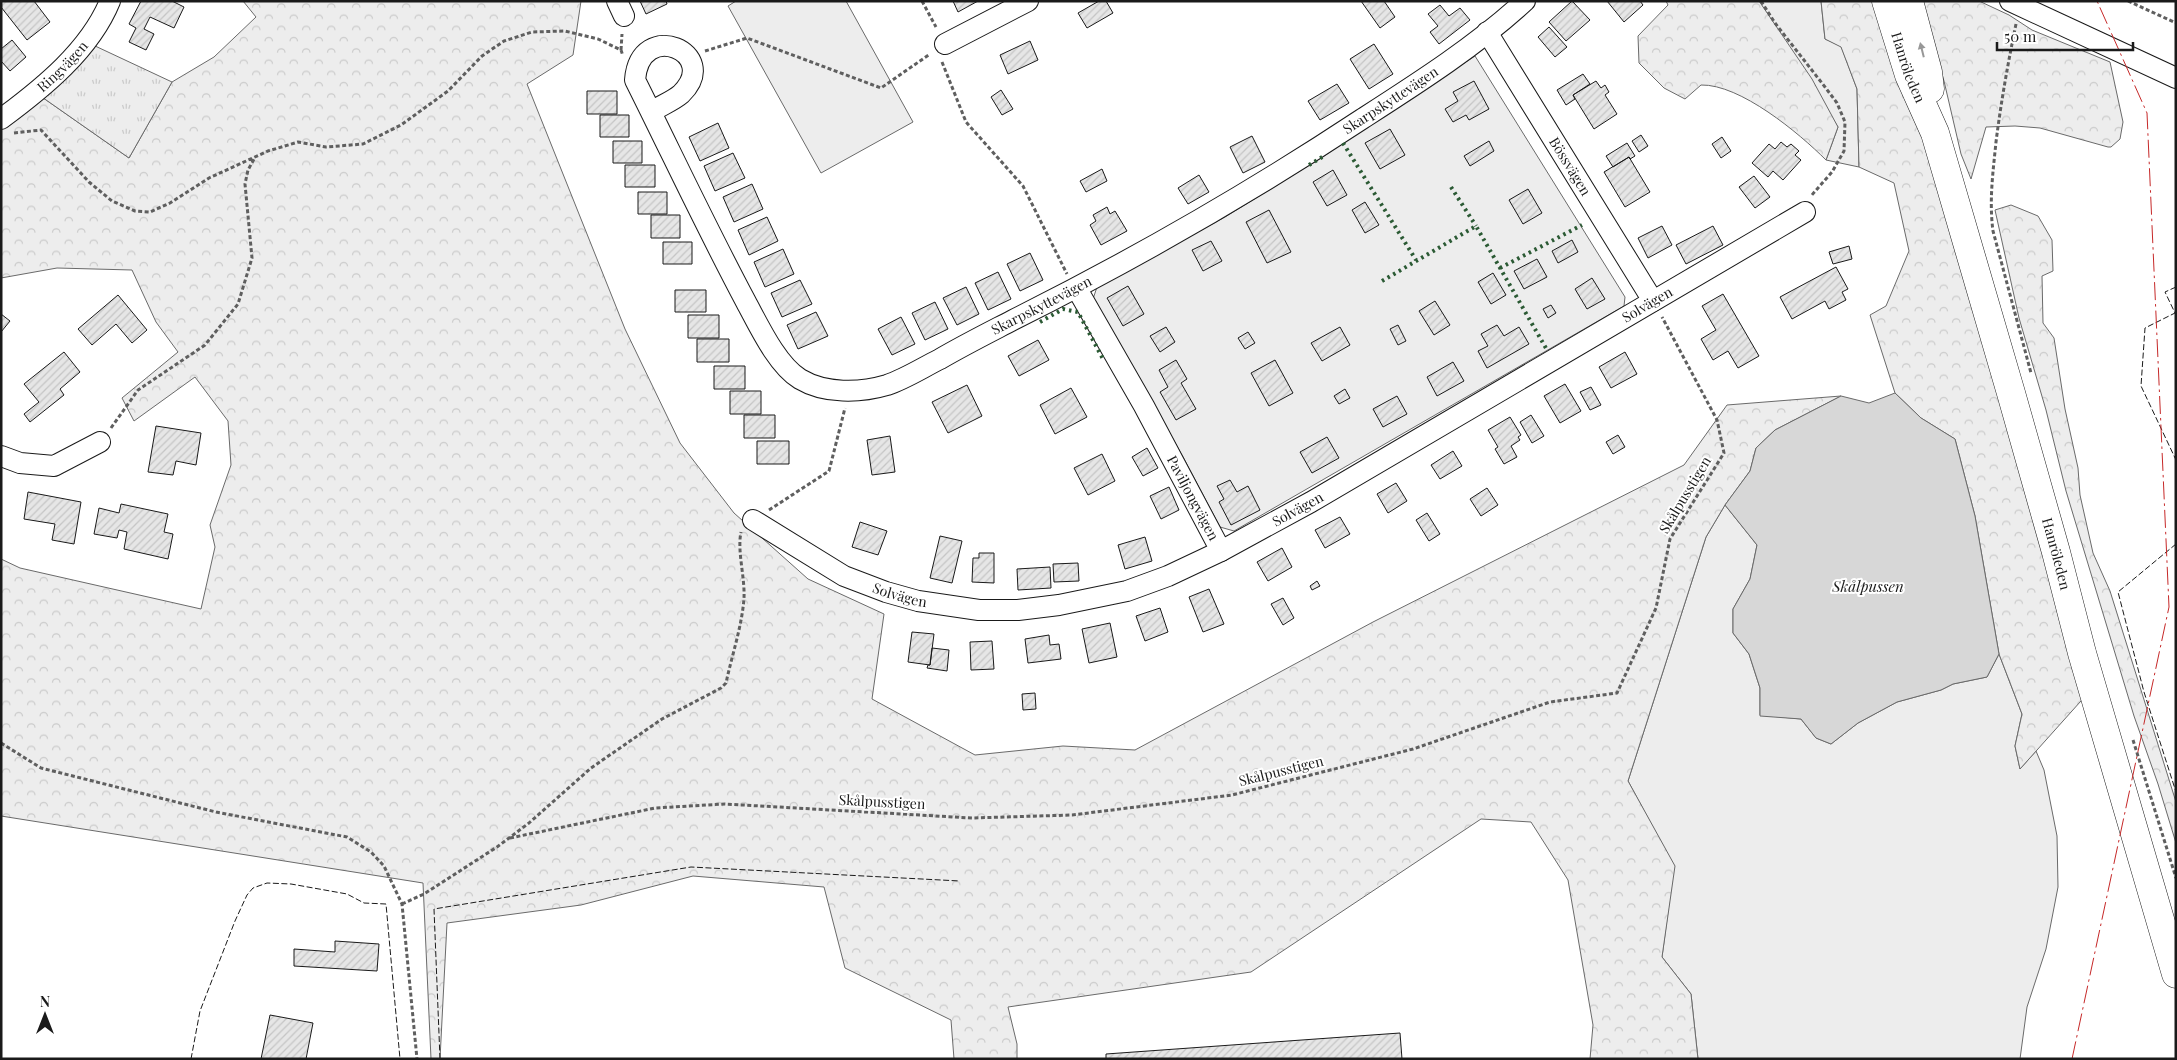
<svg xmlns="http://www.w3.org/2000/svg" width="2177" height="1060" viewBox="0 0 2177 1060" font-family="'Playfair Display',serif">
  <defs>
    <pattern id="forest-crowns" width="20" height="18" patternUnits="userSpaceOnUse" patternTransform="scale(1.25)"><rect width="20" height="18" fill="#ededed"/><path d="M2 6a3 3 0 1 1 6 0M12 15a3 3 0 1 1 6 0" fill="none" stroke="#cbcbcb"/></pattern>
    <pattern id="park-tufts" width="24" height="20" patternUnits="userSpaceOnUse" patternTransform="scale(1.25)"><rect width="24" height="20" fill="#ededed"/><path d="M3 7l-1-3M5 7V3M7 7l1-3M15 17l-1-3M17 17v-4M19 17l1-3" fill="none" stroke="#cbcbcb"/></pattern>
    <pattern id="building-hatch" width="6" height="6" patternUnits="userSpaceOnUse" patternTransform="scale(1.25)"><rect width="6" height="6" fill="#e6e6e6"/><path d="M-1 1l2-2M0 6l6-6M5 7l2-2" fill="none" stroke="#c5c5c5"/></pattern>
  </defs>
  <rect width="100%" height="100%" fill="#fff"/>
  <path fill="#ededed" stroke="#6a6a6a" d="M736,1H846L913,122L821,173L728,6Z
    M1759,1H1821L1825,39L1841,46L1857,89L1859,167L1826,160L1838,127Z
    M1475,56L1625,297L1624,306L1234,531L1220,527L1182,455L1093,299L1097,287L1225,217L1324,156L1399,105Z
    M1725,505L1757,545L1750,579L1733,609V633L1749,654L1760,688V715L1801,719L1816,738L1831,744L1858,723L1897,702L1941,690L1953,684L1987,677L1999,654L2022,714L2015,746L2020,769L2036,751L2044,770L2057,836L2058,887L2046,949L2027,1007L2020,1059H1698L1691,994L1662,957L1674,866L1628,781L1706,537Z"/>
  <path fill="url(#forest-crowns)" stroke="#6a6a6a" d="M243,1H581L573,55L527,84L625,329L680,443L734,513L808,579L884,614L872,699L975,755L1063,746L1135,750L1373,622L1684,465L1727,405L1841,396L1775,430L1756,448L1750,471L1725,505L1706,537L1628,781L1675,866L1662,957L1691,994L1698,1059H1590L1593,1025L1568,880L1531,822L1481,819L1251,972L1008,1007L1017,1044V1059H954L951,1020L845,968L824,887L693,876L581,905L447,923L440,1059H431L423,883L1,816V559L20,568L201,609L215,547L210,525L231,465L228,421L195,377L134,421L122,398L178,352L156,322L132,270L57,268L1,278V123L39,95L129,158L172,82L214,57L256,17Z
    M1666,1H1759L1812,79L1838,127L1826,160C1799,133 1740,84 1701,85L1685,99L1664,88L1639,63L1638,36L1668,5Z
    M1821,1H1891L2089,692L2020,769L2015,746L2022,714L1999,654L1975,516L1955,439L1921,418L1895,393L1870,315L1886,306L1909,251L1894,183L1859,167L1857,89L1841,47L1825,39Z
    M1920,1H1979L2009,15L2032,30L2110,62L2123,122L2120,139L2111,147H2108L2040,128L2015,126L1986,127L1971,179L1961,154L1944,81Z
    M2011,205L2038,216L2052,240L2053,271L2042,276L2043,323L2054,338L2065,409L2078,468L2080,495L2093,553L2110,591L2176,802V843L2158,784L2134,716L2066,491L2046,410L2019,318L1995,210Z"/>
  <path fill="url(#park-tufts)" stroke="#6a6a6a" d="M93,45L172,82L129,158L39,95Z"/>
  <path fill="#d7d7d7" stroke="#6a6a6a" d="M1895,393L1921,418L1955,439L1975,516L1999,654L1987,677L1953,684L1941,690L1897,702L1858,723L1831,744L1816,738L1801,719L1760,716V688L1749,654L1733,633V609L1750,579L1757,545L1725,505L1750,471L1756,448L1775,430L1841,396L1869,403Z"/>
  <path fill="url(#building-hatch)" stroke="#1a1a1a" d="M1,1H34L50,22L27,40L1,7Z
    M141,1H172L184,7L174,28L150,17L144,29L154,34L146,50L129,42L136,28L129,24Z
    M640,1H666L667,4L646,14Z
    M953,1H978L958,12Z
    M1099,1H1106L1113,13L1087,28L1078,13Z
    M1361,1H1384L1395,17L1380,28Z
    M1572,1L1590,20L1566,41L1549,22Z
    M1607,1H1640L1643,5L1624,22Z
    M1440,5L1449,16L1460,8L1470,20L1439,44L1430,32L1438,26L1428,14Z
    M1549,27L1567,47L1555,57L1538,37Z
    M12,40L26,57L10,71L1,61V49Z
    M1030,41L1038,60L1008,74L1000,55Z
    M1374,44L1393,74L1369,89L1350,59Z
    M1583,74L1590,84L1573,95L1575,99L1566,105L1557,90Z
    M1474,81L1489,109L1469,120L1466,115L1453,122L1445,109L1458,101L1453,92Z
    M1596,81L1601,88L1605,85L1609,92L1605,95L1617,114L1594,129L1573,95Z
    M1337,84L1349,103L1320,120L1308,101Z
    M1001,90L1013,109L1002,115L991,97Z
    M587,91H617V114H587Z
    M600,115H629V137H600Z
    M718,123L729,148L700,161L689,137Z
    M1390,129L1405,155L1380,169L1365,143Z
    M1641,135L1648,146L1639,152L1632,141Z
    M1252,136L1265,162L1243,173L1230,147Z
    M1722,137L1731,151L1721,158L1712,144Z
    M613,141H642V163H613Z
    M1489,141L1494,151L1470,166L1464,156Z
    M1781,142L1787,147L1791,144L1799,151L1795,155L1801,160L1783,180L1773,171L1768,177L1752,163L1769,144L1775,149Z
    M1627,143L1635,156L1630,159L1629,157L1613,167L1606,156Z
    M733,153L745,178L715,191L704,166Z
    M1629,157L1650,192L1625,207L1604,172Z
    M625,165H655V187H625Z
    M1102,169L1107,181L1086,192L1080,181Z
    M1333,170L1347,195L1327,206L1313,182Z
    M1199,175L1209,192L1188,204L1178,188Z
    M1754,176L1770,197L1755,208L1739,187Z
    M752,184L763,209L734,222L723,197Z
    M1528,189L1542,213L1523,224L1509,200Z
    M638,192H667V214H638Z
    M1365,202L1379,225L1365,233L1352,210Z
    M1107,207L1110,214L1115,211L1127,231L1101,245L1090,225L1096,221L1093,215Z
    M1269,210L1291,252L1267,263L1246,222Z
    M651,215H680V238H651Z
    M767,217L778,241L749,255L738,230Z
    M1662,226L1672,245L1648,258L1638,238Z
    M1713,226L1723,245L1686,264L1676,245Z
    M1572,240L1578,252L1558,263L1552,251Z
    M1211,241L1222,261L1203,271L1192,250Z
    M663,242H692V264H663Z
    M1849,246L1852,259L1833,264L1829,252Z
    M783,249L794,274L765,287L754,262Z
    M1030,253L1043,280L1020,291L1007,264Z
    M1537,259L1547,277L1524,289L1514,271Z
    M1836,267L1848,289L1842,292L1846,300L1829,309L1825,301L1792,319L1780,297Z
    M998,272L1011,299L988,310L975,283Z
    M1493,273L1506,295L1491,304L1478,282Z
    M1592,278L1605,299L1587,309L1575,289Z
    M800,280L812,304L782,317L771,293Z
    M1128,286L1144,314L1123,326L1107,298Z
    M966,287L979,314L957,325L943,298Z
    M675,290H706V312H675Z
    M1723,294L1759,356L1738,368L1728,351L1713,360L1701,339L1716,330L1702,306Z
    M118,295L147,330L132,343L116,324L92,345L78,329Z
    M1435,301L1450,325L1434,335L1419,311Z
    M935,302L948,329L925,340L912,313Z
    M1551,305L1556,313L1548,318L1543,309Z
    M816,312L828,336L798,349L787,325Z
    M1,314L10,321L1,332Z
    M688,315H719V338H688Z
    M901,317L915,344L892,355L878,329Z
    M1398,325L1406,341L1398,345L1390,329Z
    M1497,325L1504,336L1519,327L1529,344L1487,368L1478,351L1488,346L1481,334Z
    M1166,327L1175,342L1160,352L1150,336Z
    M1340,327L1350,345L1322,361L1311,343Z
    M1248,332L1255,343L1245,349L1238,338Z
    M697,339H729V362H697Z
    M1038,340L1049,360L1019,376L1008,356Z
    M64,352L80,372L60,389L64,395L30,422L24,414L39,402L24,384Z
    M1625,352L1637,374L1611,388L1599,367Z
    M1176,360L1187,379L1181,383L1196,409L1176,420L1160,392L1168,387L1159,370Z
    M1275,360L1293,393L1269,406L1251,373Z
    M1453,362L1464,381L1437,396L1427,377Z
    M714,366H745V389H714Z
    M1565,384L1581,411L1560,423L1544,396Z
    M967,385L982,416L948,433L932,402Z
    M1591,387L1601,405L1590,410L1580,392Z
    M1071,388L1087,417L1055,434L1040,405Z
    M1345,389L1350,398L1339,404L1334,396Z
    M730,391H761V414H730Z
    M1397,396L1407,414L1383,427L1373,409Z
    M744,415H775V438H744Z
    M1531,415L1544,436L1532,443L1520,422Z
    M1510,417L1521,435L1518,437L1520,440L1511,446L1517,457L1504,464L1495,449L1498,447L1488,430Z
    M156,426L201,433L196,465L176,461L173,475L148,472Z
    M1618,435L1625,447L1613,454L1606,442Z
    M890,436L895,472L872,475L867,440Z
    M1327,437L1339,458L1312,473L1300,452Z
    M757,441H789V464H757Z
    M1147,448L1158,468L1143,476L1132,457Z
    M1453,451L1462,466L1440,479L1431,465Z
    M1102,454L1115,481L1088,495L1074,468Z
    M1230,480L1237,492L1248,486L1260,510L1231,525L1219,502L1224,499L1217,486Z
    M1396,483L1407,501L1388,513L1377,494Z
    M1169,487L1179,510L1161,519L1150,496Z
    M1487,488L1498,505L1481,516L1470,499Z
    M28,492L81,502L74,544L52,540L55,524L24,519Z
    M121,504L168,514L164,532L173,534L168,559L124,549L127,532L119,530L117,538L94,534L99,508L119,513Z
    M1427,513L1440,534L1429,541L1416,520Z
    M1340,517L1350,534L1325,548L1315,530Z
    M860,522L887,531L878,555L852,547Z
    M940,536L962,541L952,583L930,578Z
    M1145,537L1152,561L1125,569L1118,545Z
    M1282,548L1292,567L1268,581L1257,562Z
    M979,553H994V583L972,582L973,558H979Z
    M1078,563L1079,581L1054,582L1053,564Z
    M1050,567L1051,588L1018,590L1017,569Z
    M1317,581L1320,586L1312,590L1310,586Z
    M1209,589L1224,624L1203,632L1189,597Z
    M1283,598L1294,618L1283,625L1271,604Z
    M1160,608L1168,632L1145,641L1136,616Z
    M1110,623L1117,657L1089,663L1082,629Z
    M912,632L934,634L930,665L908,662Z
    M1049,635L1050,645L1059,644L1061,659L1028,663L1025,639Z
    M992,641L994,669L971,670L970,642Z
    M932,648L949,650L947,671L927,668L928,665H930Z
    M1035,693L1036,709L1023,710L1022,694Z
    M335,941L379,944L377,971L294,966V949L335,952Z
    M270,1015L313,1023L306,1059H261Z
    M1400,1033L1402,1059H1106V1054Z"/>
  <g fill="none" stroke-linecap="round" stroke-linejoin="round">
    <g stroke="#1a1a1a" stroke-width="22">
      <g id="minor">
        <path d="M617,1L624,16"/>
        <path d="M2010,1L2176,78"/>
        <path id="s1" d="M1487,32L1653,301"/>
        <path d="M945,44L1028,1"/>
        <path id="s2" d="M651,112C660,106 673,101 681,94C723,53 640,17 635,80C672,154 707,229 746,302C759,326 777,365 800,379C825,394 860,393 887,385C905,379 922,368 940,359C964,345 988,333 1013,320C1133,260 1250,193 1362,119C1418,83 1476,46 1525,1"/>
        <path id="s3" d="M1,119C43,88 90,50 110,1"/>
        <path id="s4" d="M1077,289L1144,406L1221,551"/>
        <path d="M1,456L20,463L54,466L100,442"/>
        <path id="s5" d="M753,520L844,576L886,592L918,601L979,610H1018L1059,605L1127,591L1168,576L1221,551L1311,502L1805,212"/>
      </g>
    </g>
    <g stroke="#1a1a1a" stroke-width="29">
      <g id="highway">
        <path id="s6" d="M1886,1L1909,75L1935,133L2011,393L2056,552L2082,653L2176,974"/>
        <path d="M1909,1L1928,72L1930,89"/>
      </g>
    </g>
    <path stroke="#5f5f5f" stroke-width="3" stroke-dasharray="4 2.5" stroke-linecap="butt" d="M922,1L936,27
      M1761,1L1775,23L1825,87L1837,103L1845,122L1844,151L1832,172L1811,196
      M2128,1L2176,23
      M2016,24C2008,63 2001,102 1996,142C1993,172 1989,201 1993,231L2031,373
      M621,50L622,34
      M705,51L747,38L881,88L930,54
      M942,62L966,122L1023,186L1067,274
      M14,133L41,130L89,182L112,201L135,211L150,212L170,203L209,178L268,151L298,142L326,147L363,144L401,125L448,91L482,56L504,41L532,32L565,31L598,39L621,50L623,56
      M111,428L138,390L205,345L238,304L252,258L245,184L248,170L254,159
      M769,510L829,471L845,408
      M2133,740L2176,878
      M1,743L41,768L216,812L347,837L371,852L384,866L402,904L417,1059
      M510,838L655,808L725,804L972,818L1072,815L1232,795L1413,749L1550,702L1617,693L1656,608L1670,539L1724,453L1717,420L1662,317
      M402,904L424,894L497,847L529,823L591,768L662,719L721,688L726,683C732,655 742,626 744,598C745,577 737,551 741,532"/>
    <use href="#minor" stroke="#fff" stroke-width="20"/>
    <use href="#highway" stroke="#fff" stroke-width="28"/>
    <path stroke="#2b5a34" stroke-width="4" stroke-dasharray="2.5 4" stroke-linecap="butt" d="M1343,143L1416,260
      M1309,165L1324,156
      M1451,187L1476,226
      M1500,268L1582,225
      M1382,281L1476,226L1547,350
      M1040,322L1063,309L1078,312L1103,359"/>
    <path stroke="#1a1a1a" stroke-width="1" stroke-dasharray="6 2.5" stroke-linecap="butt" d="M2176,287L2165,292L2175,313L2145,328L2141,386L2176,460
      M2176,544L2118,592L2144,692L2176,792
      M191,1059L200,1011L235,921L247,895L253,888L267,883L291,884L347,894L364,903L386,904L400,1059
      M440,1059L434,909L691,867L960,881"/>
    <path stroke="#c62828" stroke-width="1" stroke-dasharray="18 4 2.5 4" stroke-linecap="butt" d="M2072,1059L2169,607L2147,113L2097,1"/>
  </g>
  <defs><path id="oneway-solid" d="M-6-.8H1V-3.2L6.5 0L1 3.2V.8H-6Z" transform="scale(1.25)"/></defs>
  <use fill="#989898" href="#oneway-solid" transform="translate(1922 50) rotate(-104)"/>
  <g text-anchor="middle" stroke-width="4" stroke-linejoin="round" paint-order="stroke">
    <g font-size="14" fill="#1a1a1a" stroke="#fff">
      <text dy="5" stroke="none"><textPath href="#s3" startOffset="81">Ringvägen</textPath></text>
      <text dy="5" stroke="none"><textPath href="#s6" startOffset="70">Hanröleden</textPath></text>
      <text dy="5" stroke="none"><textPath href="#s2" startOffset="1165">Skarpskyttevägen</textPath></text>
      <text dy="5" stroke="none"><textPath href="#s1" startOffset="158">Bössvägen</textPath></text>
      <text dy="5" stroke="none"><textPath href="#s5" startOffset="991">Solvägen</textPath></text>
      <text dy="5" stroke="none"><textPath href="#s2" startOffset="760">Skarpskyttevägen</textPath></text>
      <text transform="translate(1685 495) rotate(-59)" y="5">Skålpusstigen</text>
      <text dy="5" stroke="none"><textPath href="#s4" startOffset="239">Paviljongvägen</textPath></text>
      <text dy="5" stroke="none"><textPath href="#s5" startOffset="586">Solvägen</textPath></text>
      <text dy="5" stroke="none"><textPath href="#s6" startOffset="579">Hanröleden</textPath></text>
      <text dy="5" stroke="none"><textPath href="#s5" startOffset="166">Solvägen</textPath></text>
      <text transform="translate(1281 771) rotate(-14)" y="5">Skålpusstigen</text>
      <text transform="translate(882 802) rotate(3)" y="5">Skålpusstigen</text>
    </g>
    <g font-size="15" font-style="italic" fill="#1a1a1a" stroke="#fff">
      <text x="1868" y="592">Skålpussen</text>
    </g>
  </g>
  <rect width="2177" height="1060" fill="none" stroke="#1a1a1a" stroke-width="5"/>
  <g transform="translate(45 1015)" stroke="#ffffff" stroke-width="4" paint-order="stroke">
  <path d="M0-4L9 19L0 12L-9 19Z" fill="#1a1a1a"/>
  <text y="-8" font-size="14" font-weight="bold" text-anchor="middle" fill="#1a1a1a">N</text>
  </g>
  <path d="M1997 42v8h136v-8" fill="none" stroke="#1a1a1a" stroke-width="2.5"/>
  <text x="2004" y="42" font-size="15" fill="#1a1a1a" stroke="#ffffff" stroke-width="4" paint-order="stroke">50 m</text>
</svg>
